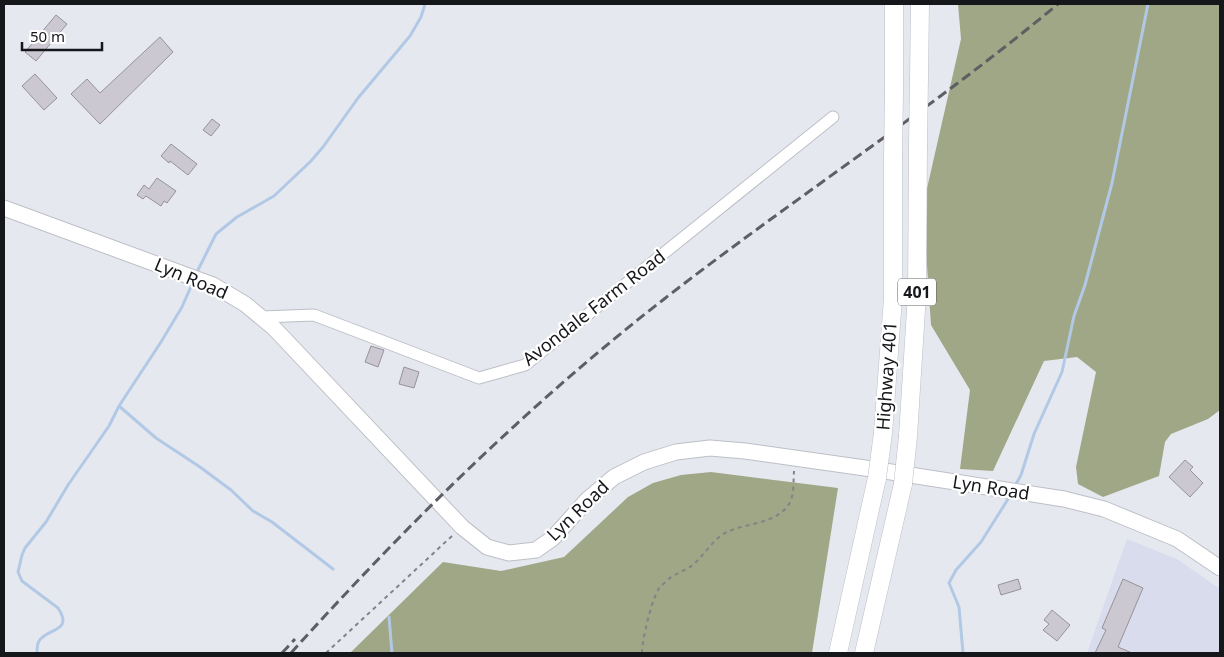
<svg xmlns="http://www.w3.org/2000/svg" width="1224" height="657" viewBox="0 0 1224 657" font-family="'Noto Sans',sans-serif">
  <rect width="100%" height="100%" fill="#e6e8f0"/>
  <path fill="#d9dcec" d="M1127,539L1177,559L1220,589V653H1087Z"/>
  <path fill="#a0a786" d="M958,4H1220V410L1208,419L1171,434L1165,442L1159,476L1103,497L1078,484L1076,467L1096,372L1077,357L1044,361L993,471L960,469L970,390L931,325L923,206L961,39Z
    M711,472L838,488L812,653H350L443,562L501,571L564,557L628,497L653,483L681,475Z"/>
  <g fill="none" stroke-linecap="round" stroke-linejoin="round">
    <path stroke="#b2c9e5" stroke-width="3" d="M196,274L216,234L237,217L274,196L311,161L323,147L358,98L410,36L421,17L425,4
      M119,406L156,438L200,467L231,490L253,511L272,522L333,569
      M1015,486L1021,475L1034,434L1062,372L1074,316L1085,285L1112,183L1148,4
      M389,617L392,653
      M37,653C37,650 37,644 39,641C47,628 74,632 58,608L22,581L18,572L22,555L25,548L46,522L68,485L109,426L119,406L161,342L182,307L193,282
      M963,653L959,607L949,583L956,570L981,542L1010,496"/>
  </g>
  <path fill="#ccc8d1" stroke="#959299" d="M56,15L67,24L36,61L25,52Z
    M160,37L173,52L100,124L71,94L87,79L100,93Z
    M35,74L57,98L44,110L22,86Z
    M212,119L220,125L211,136L203,130Z
    M171,144L197,164L188,175L170,161L169,163L161,156Z
    M157,178L176,191L167,203L164,201L161,206L146,196L143,199L137,195L144,185L149,189Z
    M371,346L384,350L378,367L365,362Z
    M404,367L419,372L414,388L399,384Z
    M1185,460L1193,467L1190,470L1203,483L1190,497L1169,477Z
    M1018,579L1021,589L1001,595L998,585Z
    M1123,579L1143,588L1118,647L1132,653H1095L1106,630L1102,628Z
    M1052,610L1070,625L1057,641L1043,630L1049,624L1044,620Z"/>
  <g fill="none" stroke-linecap="round" stroke-linejoin="round">
    <g stroke="#bdbfc7" stroke-width="13">
      <path id="minor" d="M262,317L314,315L479,378L525,365L833,117"/>
    </g>
    <g stroke="#bdbfc7" stroke-width="17">
      <path id="major" d="M4,208L213,285L245,304L274,328L462,527L487,547L509,553L536,550L553,538L587,500L614,477L644,462L676,452L710,448L745,451L872,469L1064,499L1104,509L1177,539L1220,568"/>
    </g>
    <g stroke="#bdbfc7" stroke-width="19">
      <path id="highway" d="M919,78L920,4
        M894,92V4
        M883,433L893,298V158
        M908,436L917,294L918,147
        M838,653L877,478
        M864,653L903,484"/>
    </g>
    <path stroke="#818388" stroke-width="2" stroke-dasharray="4 4" stroke-linecap="butt" d="M326,653L453,535
      M642,653C642,640 652,597 660,587C663,584 668,580 671,577C679,572 687,570 694,564C706,553 713,539 727,532C746,523 773,524 787,507C795,497 793,483 794,471"/>
    <use href="#minor" stroke="#fff" stroke-width="11"/>
    <use href="#major" stroke="#fff" stroke-width="15"/>
    <use href="#highway" stroke="#fff" stroke-width="18"/>
    <path stroke="#5d5f63" stroke-width="3" stroke-dasharray="10 5" stroke-linecap="butt" d="M282,653L295,639
      M291,653C401,531 517,416 645,314C780,207 926,114 1058,4"/>
    <g stroke="#bdbfc7" stroke-width="19" stroke-linecap="butt">
      <path id="highway-bridge" d="M918,147L919,78
        M893,158L894,92
        M877,478L883,433
        M903,484L908,436"/>
    </g>
    <use href="#highway-bridge" stroke="#fff" stroke-width="18"/>
  </g>
  <g text-anchor="middle" stroke-width="4.5" stroke-linejoin="round" paint-order="stroke">
    <rect fill="#fff" stroke="#5c5d5f" stroke-width="1" x="898" y="278.5" width="38" height="27" rx="4"/>
    <g font-size="16" font-weight="bold" fill="#16171a">
      <text x="917" y="298">401</text>
    </g>
    <g font-size="18" fill="#16171a" stroke="#fff">
      <text transform="translate(191 279) rotate(23)" y="6">Lyn Road</text>
      <text transform="translate(594 308) rotate(-38)" y="6">Avondale Farm Road</text>
      <text transform="translate(887 376) rotate(-86)" y="6">Highway 401</text>
      <text transform="translate(991 488) rotate(9)" y="6">Lyn Road</text>
      <text transform="translate(578 511) rotate(-44)" y="6">Lyn Road</text>
    </g>
  </g>
  <rect width="1224" height="657" fill="none" stroke="#16171a" stroke-width="10"/>
  <path d="M22 42v8h80v-8" fill="none" stroke="#16171a" stroke-width="2.5"/>
  <text x="30" y="42" font-size="15" fill="#16171a" stroke="#ffffff" stroke-width="4" paint-order="stroke">50 m</text>
</svg>
